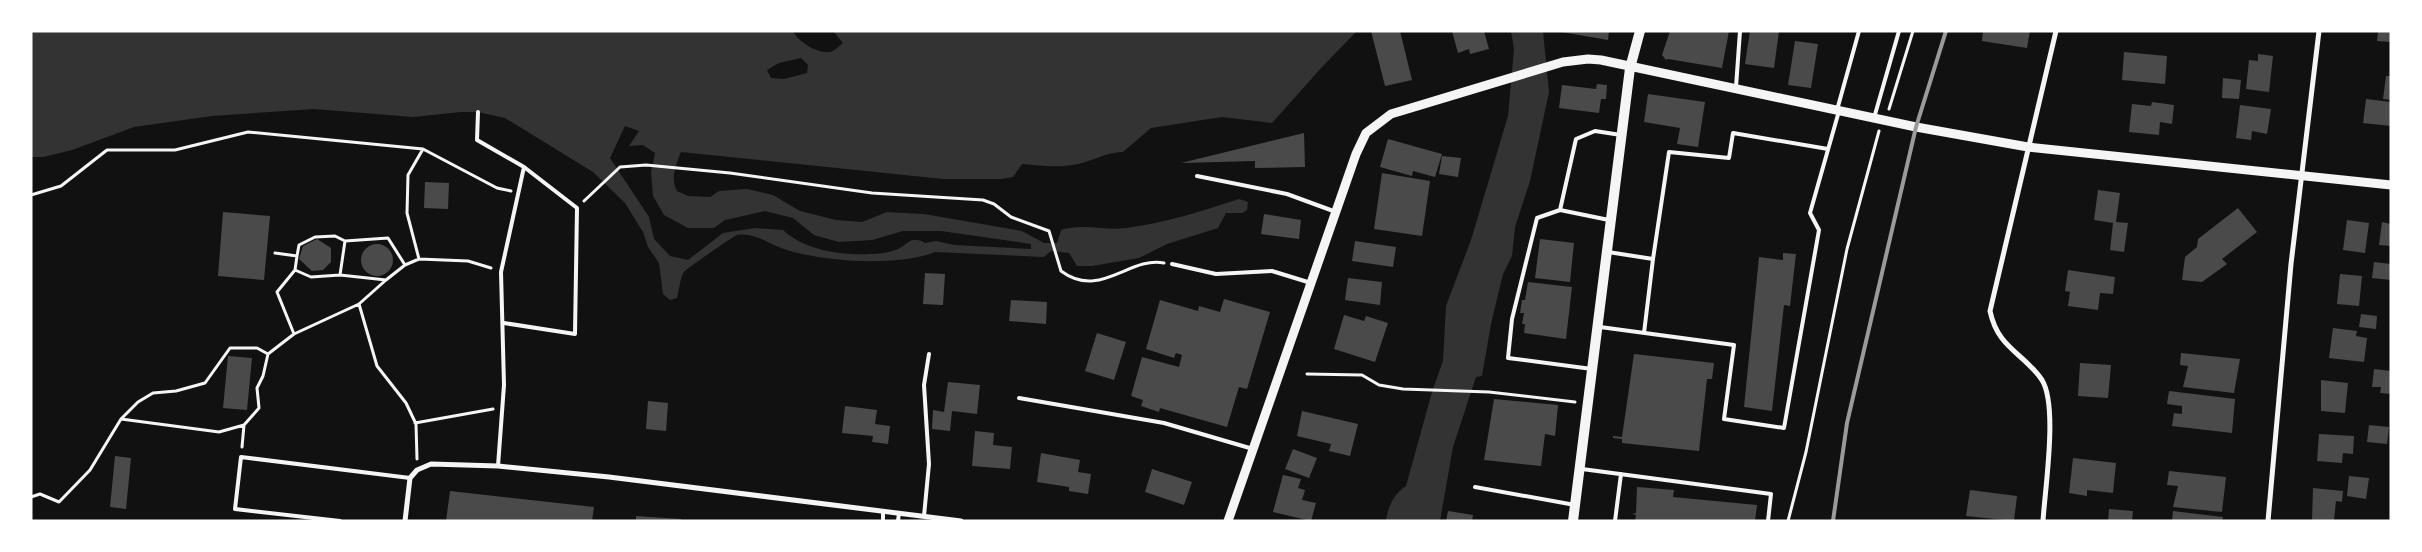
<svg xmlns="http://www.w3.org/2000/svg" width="2422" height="552" viewBox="0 0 2422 552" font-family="'Noto Serif',serif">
  <rect width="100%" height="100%" fill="#111"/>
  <path fill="#333" fill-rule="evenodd" d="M31,31H793C798,42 818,54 830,52C835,51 839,46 843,43L833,31H1357L1322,67L1272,123L1222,117L1151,128L1123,152C1111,151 1091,161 1078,164C1059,168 1041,166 1022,164L1013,177L1001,179H943L681,152C676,165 670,178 677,191L688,196L710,197L719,191L747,189L773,195L800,211L836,220L862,222L887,212L924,214L1022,231L1044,243H1057L1061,230C1083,223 1104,231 1126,228C1166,223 1201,211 1239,199L1248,202L1247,210L1242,213H1226L1218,228L1167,244L1139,258L1092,266H1077L1069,253L1051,251L1044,257L935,252C898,267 819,262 781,248C767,243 754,232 737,235C734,236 686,269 684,272C680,278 679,291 677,298L670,300L663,294L659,263L648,247L643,232L625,203L593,172L505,118L478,112H461L413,117L314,109L212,116L134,127L72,150L43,157H31ZM801,58L808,65L807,73L784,79L771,78L767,70L779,63ZM625,126L639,131L629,146L643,145L655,153L651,172L653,196L664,215L688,228H714L725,220L765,211L793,218L814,235L839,242L872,240L903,231H941L1031,244V249L954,245L936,241L925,243C912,235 909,243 898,249C892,252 879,254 871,254C842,256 804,250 783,230L755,228L723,233L688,260L670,256L654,239L649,217L610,158Z
    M1511,31H1543L1549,92L1530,181L1515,227L1512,256L1503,274L1491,324L1482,376L1476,377L1453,447L1440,521H1386C1388,506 1394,494 1406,486L1432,392L1443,361L1446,306L1471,240L1508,116L1514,49Z"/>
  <path fill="#4a4a4a" d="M1371,31H1400L1412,80L1385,86Z
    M1452,31H1484L1489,49L1470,54L1469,49L1458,53Z
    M1556,31H1609L1608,40Z
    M1670,31H1729L1722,68L1668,59L1666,60L1662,55Z
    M1750,31H1779L1774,68L1745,64Z
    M1983,31H2030L2027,48L1982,41Z
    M2378,31H2391V42L2377,41Z
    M1795,41L1818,44L1811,88L1788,85Z
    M2124,52L2167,56L2165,84L2122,80Z
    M2258,54L2273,56L2269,92L2246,89L2249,60L2258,61Z
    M2386,76H2391V100L2383,99Z
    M2223,78L2241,80L2239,99L2222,98Z
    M1597,84L1607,85L1606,99H1601L1599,113L1559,108L1562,85L1596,89Z
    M1648,94L1705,102L1698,147L1677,144L1680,128L1644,122Z
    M2366,99L2391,102V126L2363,123Z
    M2152,102L2174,105L2172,124L2160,122L2159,135L2129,132L2132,104L2151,106Z
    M2240,105L2271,109L2267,134L2252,131L2251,140L2236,138Z
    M1304,133L1305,167L1255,168V161L1181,163Z
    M1388,139L1442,154L1435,177L1413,171L1412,176L1380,167Z
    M1442,156L1461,158L1458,177L1439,174Z
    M1382,173L1430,181L1422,236L1374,229Z
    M425,182L449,183L448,209L424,208Z
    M2098,190L2120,193L2116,222L2128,223L2124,252L2110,250L2113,223L2094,220Z
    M2238,208L2257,232L2222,259L2227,264L2202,282L2182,280L2185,257L2197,247L2198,239Z
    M223,212L270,216L264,280L218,276Z
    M1264,214L1301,220L1299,239L1261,234Z
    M2347,220L2369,223L2365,253L2343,250Z
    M2382,222L2391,224V246L2379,245Z
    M317,239L331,248V262L323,270L312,271L299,259L303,246Z
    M1540,239L1574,243L1570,282L1535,278Z
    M1355,241L1396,247L1393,267L1352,261Z
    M361 260a16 16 0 1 1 32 0a16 16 0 1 1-32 0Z
    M1783,253L1796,254L1790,306L1784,305L1772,411L1744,407L1759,257L1783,260Z
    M2374,262L2391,264V280L2372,278Z
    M2068,270L2115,277L2113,294L2100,293L2098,310L2068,306L2070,292L2065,291Z
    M925,273L945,274L943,305L923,304Z
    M2340,274L2362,276L2359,306L2337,304Z
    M1348,278L1382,282L1380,305L1345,300Z
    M1528,282L1572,287L1566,339L1524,333L1525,324H1522L1524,313H1520L1522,300H1525Z
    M1224,299L1270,312L1247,389L1239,387L1227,427L1160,408L1159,412L1141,406L1143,400L1131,396L1142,357L1179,367L1182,355L1176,353L1174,358L1146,349L1160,300L1198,311L1199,306L1220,312Z
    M1011,300L1047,302L1046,324L1009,321Z
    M2361,314L2377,316L2376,329L2359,327Z
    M1344,315L1364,321L1366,316L1388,323L1375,362L1334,349Z
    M2333,328L2357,331L2356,336L2367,338L2364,362L2329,358Z
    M1097,333L1126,342L1114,380L1085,371Z
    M2181,353L2240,359L2234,393L2183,387L2188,366L2180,365Z
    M1634,354L1714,363L1712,379H1707L1699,451L1622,443V439L1613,438V436L1622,437Z
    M228,356L252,358L247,410L223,408Z
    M2080,363L2111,365L2108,398L2078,396Z
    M2374,369L2391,371V394L2380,393L2381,387H2372Z
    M2321,380L2348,383L2345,413L2321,411Z
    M948,382L980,385L977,414L952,411L950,431L932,429L933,410L944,412Z
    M2169,391L2235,399L2232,433L2172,426L2174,413L2182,414V406L2167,404Z
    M1494,399L1558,405L1555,436L1545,434L1541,466L1484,460Z
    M648,401L668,403L666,431L646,429Z
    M845,406L877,410L875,424L890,426L888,444L872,442L873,436L842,433Z
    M1302,411L1358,424L1350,456L1329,451L1331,444L1297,436Z
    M2369,425L2389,427L2387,444L2367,442Z
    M975,431L994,433L993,445L1012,447L1010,469L972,466Z
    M2319,434L2354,436L2353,454L2343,453L2342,463L2317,461Z
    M1293,449L1317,458L1309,478L1285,469Z
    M1041,453L1080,460L1078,472L1091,474L1088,494L1069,491V487L1037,482Z
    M115,456L131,458L126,509L110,507Z
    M2073,458L2116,463L2113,493L2087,490V496L2069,493Z
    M1152,469L1192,482L1184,505L1145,492Z
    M2169,471L2226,477L2222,512L2173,507L2178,486L2167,485Z
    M1283,475L1301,479L1298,488L1305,490L1302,500L1316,503L1311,521L1273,512Z
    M2349,476L2369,478L2366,499L2347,496Z
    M1637,487L1674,490L1673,497L1757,505L1755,521H1635L1636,515L1632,514L1636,513Z
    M2313,488L2343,491L2342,502L2336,501L2334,521L2312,520Z
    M1970,490L2017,496L2014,521L1966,516Z
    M450,491L594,507L592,521H446Z
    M2109,509L2133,511L2132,521H2108Z
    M1448,511L1473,515L1472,521H1446Z
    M2173,511L2223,517L2222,521H2172Z
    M636,516L681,519V521H636Z"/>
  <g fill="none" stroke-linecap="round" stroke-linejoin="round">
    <path stroke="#f5f5f5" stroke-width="3" d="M1889,109L1913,31
      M31,195L61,186L107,150H175L248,132L423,149L497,188L511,191
      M584,201L620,167L646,165L730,173L872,193L983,200L994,204L1011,217L1049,231L1061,271C1100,300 1129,256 1164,263
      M275,253L297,256L295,270L311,277L340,275L386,280
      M297,256L299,245L315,237L335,236L345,241L388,238L405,265
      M419,259L407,213L408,175L423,149
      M340,275L345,241
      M359,304L377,366L406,403L416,424L417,459
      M294,334L277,292L295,270
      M1307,374L1362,375L1379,385L1403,389L1489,392L1575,402
      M121,419L138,402L153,393L176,391L205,383L230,348H257L268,354
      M415,423L493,409
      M242,447L244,425L259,408L257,388L263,376L268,354L294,334L359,304L386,280L405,265L419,259L468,261L491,268
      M31,497L40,494L59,502L90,470L121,419L219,432L244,425
      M1788,521L1806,452L1847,249L1879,131"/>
    <path stroke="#f5f5f5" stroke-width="4" d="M1736,87L1740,31
      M1837,110L1859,31
      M478,112L477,140L524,167L501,272L504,385L498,466
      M1874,118L1899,31
      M1197,176L1287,194L1336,212
      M1560,210L1576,139L1595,131L1621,135
      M1608,252L1653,259L1644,333
      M1653,259L1669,152L1729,158L1733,133L1828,149
      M1172,264L1216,274L1272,271L1311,283
      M504,323L575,334L577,208L524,167
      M1600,327L1734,345L1724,419L1784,428L1819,230L1810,213L1839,111
      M1592,369L1508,358L1512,319L1537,218L1560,210L1609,220
      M1019,398L1164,423L1253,449
      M1582,469L1771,494L1768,521
      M1475,487L1575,505
      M924,516L929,464L924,385L929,354
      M340,521L235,509L241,457L410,478
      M883,521V511
      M898,521L899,513
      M1615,521L1621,474"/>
    <path stroke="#f5f5f5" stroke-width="5" d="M405,521L410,478L417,470L431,464L498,466L609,477L961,521
      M2043,521C2045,488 2058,406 2042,380C2024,353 1998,349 1990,311L2056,31
      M2268,521L2291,264L2319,31"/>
    <path stroke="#f5f5f5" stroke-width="9" d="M1228,521L1356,154L1366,133L1391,114L1563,62L1588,59L1601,60L1916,127L2028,147L2391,185"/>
    <path stroke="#f5f5f5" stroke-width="10" d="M1573,521L1630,68L1640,31"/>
    <path stroke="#9a9a9a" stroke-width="4" d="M1833,521L1847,423L1916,127L1946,31"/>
  </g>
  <rect width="2422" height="552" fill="none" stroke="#ffffff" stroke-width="65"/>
</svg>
